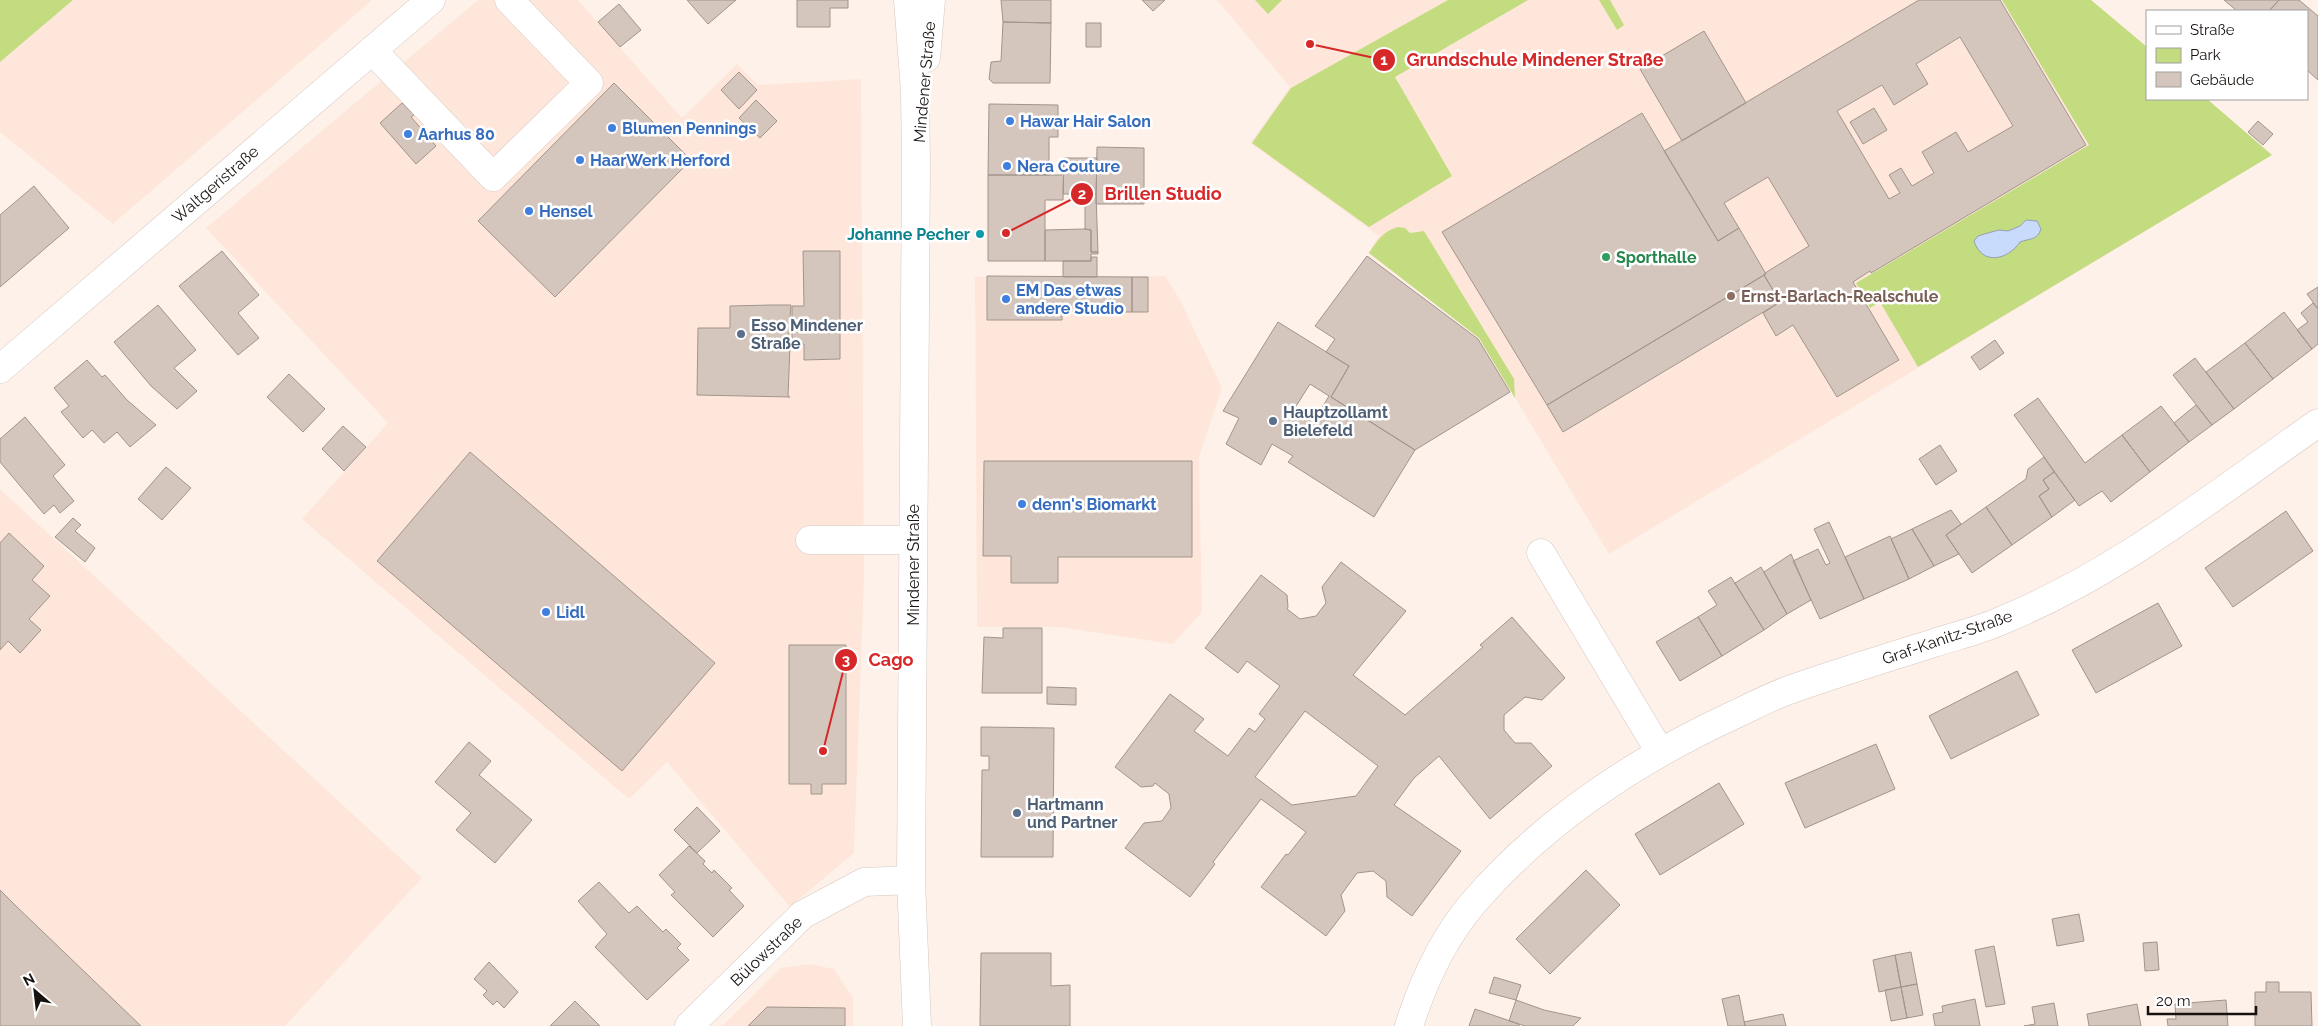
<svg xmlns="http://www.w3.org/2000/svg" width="2318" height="1026" viewBox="0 0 2318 1026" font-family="Raleway,sans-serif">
  <rect width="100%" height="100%" fill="#fef1ea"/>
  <path fill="#fee7da" d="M73,0H372L113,224L0,132V62Z
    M478,0H578L682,118L737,64L758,85L861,79L864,578L854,853L790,907L667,762L629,799L302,519L388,423L206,228Z
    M1217,0H2091L2147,47V99H2207L2272,155L1609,554L1479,338L1368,253L1379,236L1250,143L1290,87Z
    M1165,276L1180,300L1222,388L1199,457L1202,612L1173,644L1059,627H977L975,277Z
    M0,489L422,878L285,1026H0Z
    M810,964L834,969L853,998V1026H722L781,968Z"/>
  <path fill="#c2dc7f" d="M0,0H73L0,62Z
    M1255,0H1282L1268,14Z
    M1448,0H1528L1395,77L1452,176L1369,227L1252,143L1291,88Z
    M1599,0H1610L1624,25L1617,30Z
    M2002,0H2091L2147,47V99H2207L2272,155L1918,367L1880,302L1870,308L1856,283L2089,145Z
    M1398,227L1405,228L1410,233L1424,231L1514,379L1515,398L1479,338L1369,253C1377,241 1383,231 1398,227Z"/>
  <path fill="#c9dbfc" stroke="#949fb5" d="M2026,220L2037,221L2041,229C2037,241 2030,238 2020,242C2008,260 1982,266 1974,241L1978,236L1988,233L1999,230L2008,231L2020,226Z"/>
  <path fill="#d5c6bd" stroke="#a2948c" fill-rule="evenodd" d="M687,0H736L708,24Z
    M797,0H848V8H830V27H797Z
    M1001,0H1051V23L1003,22Z
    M1142,0H1165L1153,11Z
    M1919,0H2000L2086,145L1871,273L1870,271L1853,282L1899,360L1837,397L1793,325L1776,336L1763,313L1780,302L1764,275L1765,273L1809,246L1768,177L1724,203L1739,228L1718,241L1664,151ZM1960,37L2013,126L1968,152L1956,132L1922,152L1934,173L1912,186L1901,168L1889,175L1900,193L1889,199L1837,111L1882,85L1894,105L1928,84L1916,64Z
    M2224,0H2279L2269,11H2237Z
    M2279,0H2299L2318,16V80L2307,70V11H2269Z
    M619,4L641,30L620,47L598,22Z
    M1003,22L1051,23L1050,83H993L989,79L991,62L1001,61Z
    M1086,23H1101V47H1086Z
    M1704,31L1746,103L1682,141L1640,69Z
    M739,72L757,90L739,109L721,90Z
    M614,83L691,160L555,297L478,221Z
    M756,100L777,121L760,138L739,118Z
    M402,103L414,115L411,117L436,146L416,164L380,123Z
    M989,104L1058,105V137H1049V175H988Z
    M1874,108L1887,130L1863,144L1850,122Z
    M1642,113L1718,241L1739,228L1766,274L1547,405L1442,232Z
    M2258,121L2273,134L2263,145L2248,132Z
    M1097,147L1144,148V204H1096Z
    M1064,158L1063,200H1045V261H988V175H1062V159Z
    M1064,158H1097L1096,194H1063Z
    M34,186L69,228L0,287V215Z
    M1085,194H1096L1098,252H1091V230L1085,229Z
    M1085,229L1091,230V252H1098V254H1091V261H1045V230Z
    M222,251L259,295L238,313L259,338L238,355L179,286Z
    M803,251H840V359L804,360V344H792V306H804Z
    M1367,256L1478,339L1510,392L1415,450L1331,397L1349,366L1326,352L1335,339L1315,326Z
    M1091,257H1097V277H1063V261H1091Z
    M1764,275L1780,302L1563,432L1547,405Z
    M987,276L1132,277V312H1062V320H987Z
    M1132,277H1148V312H1132Z
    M2318,287V309L2307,294Z
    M2313,303L2318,309V344L2312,349L2297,330L2308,322L2301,313Z
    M158,305L196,350L174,368L197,391L177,409L151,386L114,342Z
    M770,305H791L788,346H790L788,396L790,397L697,395L698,328H730V306Z
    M2284,312L2312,349L2273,379L2245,343Z
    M1278,322L1349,366L1331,397L1415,450L1374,517L1288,462L1293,456L1272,444L1261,465L1226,444L1239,418L1223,411ZM1310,384L1329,396L1313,423L1293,411Z
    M1995,340L2004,353L1980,370L1971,357Z
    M2245,343L2273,379L2234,409L2206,372Z
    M2195,358L2234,409L2212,425L2173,375Z
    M87,360L102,377L105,375L127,400L156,425L130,447L117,432L104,443L92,430L83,438L61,412L69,406L54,388Z
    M289,374L325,409L303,432L267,397Z
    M2038,398L2085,463L2122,435L2150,472L2111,502L2102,491L2079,506L2014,415Z
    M2196,405L2212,425L2189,442L2174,423Z
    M2161,406L2189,442L2150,472L2122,435Z
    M25,417L65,465L53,476L74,501L60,513L54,505L44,514L0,462V439Z
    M343,426L366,447L344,471L322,449Z
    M1940,445L1957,471L1936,485L1919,459Z
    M470,452L715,663L622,771L377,561Z
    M2044,457L2054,472L2043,480L2049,489L2039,496L2052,517L2012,545L1986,507L2026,479L2028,469Z
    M984,461H1192V557H1058V583H1011V556H983Z
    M166,467L191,488L162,520L138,499Z
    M2054,472L2075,500L2052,517L2039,496L2049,489L2043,480Z
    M1986,507L2012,545L1972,573L1946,535Z
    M1951,510L1961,524L1946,535L1959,554L1934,566L1912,529Z
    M2286,511L2313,551L2233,607L2205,568Z
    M73,518L81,525L75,531L95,548L85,562L55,537Z
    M1829,522L1864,599L1820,619L1793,561L1818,549L1826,565L1830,563L1814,529Z
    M1912,529L1934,566L1909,579L1891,539Z
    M9,533L44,566L32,580L50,596L29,619L41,630L20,653L8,641L0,650V543Z
    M1890,536L1909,579L1864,599L1845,557Z
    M1791,554L1811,600L1787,614L1764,572Z
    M1341,562L1406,611L1353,675L1405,715L1483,647L1480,645L1512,617L1565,678L1542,700L1525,697L1504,715V730L1515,743H1531L1552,766L1490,819L1439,756L1414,778L1394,805L1461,851L1412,916L1387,897L1386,881L1373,871L1357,873L1341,895L1345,911L1326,936L1261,887L1286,854L1288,855L1306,832L1261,799L1213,862L1215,864L1190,897L1125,848L1144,823L1162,821L1171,808L1169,794L1155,783L1153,786L1141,787L1115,767L1170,694L1204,719L1194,731L1228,756L1249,728L1255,732L1265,719L1259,714L1280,686L1247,661L1238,673L1205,648L1261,575L1287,595L1288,607L1287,609L1300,619L1316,616L1326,603L1322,587ZM1305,711L1378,766L1356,796L1292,805L1255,777Z
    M1761,567L1787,614L1764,630L1735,583Z
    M1731,577L1764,630L1722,656L1698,617L1717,605L1708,591Z
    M2158,603L2182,646L2096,693L2072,650Z
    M1698,617L1722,656L1680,681L1656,642Z
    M1003,628H1042V693H982L984,637L1003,638Z
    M789,645H846V784H822V794H811V784H789Z
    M2017,671L2039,715L1951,759L1929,716Z
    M1047,687L1076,688V705L1047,704Z
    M981,727L1054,728L1053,857H981L982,770H989V756H981Z
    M469,742L491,761L479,775L532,820L495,863L456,830L471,813L435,782Z
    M1876,744L1895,789L1805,828L1785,783Z
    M1719,783L1744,824L1660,875L1635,834Z
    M697,807L720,831L697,853L674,830Z
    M689,846L705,861L703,864L712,873L714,870L732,888L729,890L744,906L713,937L671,895L675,892L659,875Z
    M1586,870L1620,905L1550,974L1516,939Z
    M599,882L629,913L637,906L663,932L666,929L681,944L677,948L689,960L647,1000L595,947L607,934L578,901Z
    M0,890L16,906L141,1026H0Z
    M2079,914L2084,941L2057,946L2052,919Z
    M2157,942L2159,970L2145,971L2143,943Z
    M1994,946L2005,1004L1986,1007L1975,950Z
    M1911,952L1917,984L1901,987L1895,955Z
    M981,953H1051V986L1070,985V1026H980Z
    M1895,955L1901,987L1879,992L1873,960Z
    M489,962L518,992L504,1008L497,1001L493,1005L483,995L487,991L474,979Z
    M1494,977L1521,985L1516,1000L1489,993Z
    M2266,982H2279V992H2311L2312,1026H2255V992H2266Z
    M1917,984L1923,1015L1907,1018L1901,987Z
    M1901,987L1907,1018L1891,1021L1885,990Z
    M1739,995L1745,1026H1728L1722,999Z
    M1975,999L1980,1026H1935L1933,1014L1943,1012L1942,1006Z
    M1516,1000L1544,1010L1581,1018L1573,1026H1525L1509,1021Z
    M2226,1000L2228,1026H2168L2167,1019H2176L2175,1004Z
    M575,1001L600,1026H550Z
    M2054,1003L2058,1026H2024L2035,1024L2032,1007Z
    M2137,1004L2141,1026H2089L2087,1014Z
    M767,1007L845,1008V1026H748Z
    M1475,1009L1519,1024V1026H1469Z
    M1783,1014L1786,1026H1745L1744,1022Z"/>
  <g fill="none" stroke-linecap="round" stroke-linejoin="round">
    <g stroke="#d6c7be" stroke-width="29">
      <path id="minor" d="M908,0L915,91L916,164L911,880L917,1026
        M372,50L493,177L589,83L509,0
        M926,58L931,0
        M0,369L431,0
        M810,540H913
        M1541,553L1660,752
        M689,1026L802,915L864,882L911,880
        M1409,1026C1423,982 1443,938 1474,902C1545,820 1640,758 1738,713C1755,705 1772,696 1789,690C1837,673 1886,658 1934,643C1955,636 1978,631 1998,622C2115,575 2216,494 2318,423"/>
    </g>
    <use href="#minor" stroke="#fff" stroke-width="28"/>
  </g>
  <g fill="#3f7fe0" stroke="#fff" stroke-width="2">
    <circle cx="1010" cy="121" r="5"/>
    <circle cx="612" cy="128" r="5"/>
    <circle cx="408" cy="134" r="5"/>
    <circle cx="580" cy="160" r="5"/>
    <circle cx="1007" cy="166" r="5"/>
    <circle cx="529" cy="211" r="5"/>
    <circle cx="1006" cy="299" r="5"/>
    <circle cx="1022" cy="504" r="5"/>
    <circle cx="546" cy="612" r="5"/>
  </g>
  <circle fill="#0f9aa8" stroke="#fff" stroke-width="2" cx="980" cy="234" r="5"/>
  <circle fill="#2e9e5b" stroke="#fff" stroke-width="2" cx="1606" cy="257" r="5"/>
  <circle fill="#8d6e63" stroke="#fff" stroke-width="2" cx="1731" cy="296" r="5"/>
  <g fill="#5c6f8a" stroke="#fff" stroke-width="2">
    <circle cx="741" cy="334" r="5"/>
    <circle cx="1273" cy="421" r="5"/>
    <circle cx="1017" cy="813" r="5"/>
  </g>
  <g text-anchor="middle" stroke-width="5" stroke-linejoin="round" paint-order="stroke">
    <g font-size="16" fill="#17120f" stroke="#fff">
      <text transform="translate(924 82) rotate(-85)" y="6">Mindener Straße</text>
      <text transform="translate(215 184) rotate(-41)" y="6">Waltgeristraße</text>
      <text transform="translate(913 565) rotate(-90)" y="6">Mindener Straße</text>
      <text transform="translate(1947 637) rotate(-19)" y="6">Graf-Kanitz-Straße</text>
      <text transform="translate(766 951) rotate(-44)" y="6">Bülowstraße</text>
    </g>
    <g font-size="16" font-weight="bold" fill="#366cbe" stroke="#fff" text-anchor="start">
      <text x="1020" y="127">Hawar Hair Salon</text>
      <text x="622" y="134">Blumen Pennings</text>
      <text x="418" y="140">Aarhus 80</text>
      <text x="590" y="166">HaarWerk Herford</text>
      <text x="1017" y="172">Nera Couture</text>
      <text x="539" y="217">Hensel</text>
      <text x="1016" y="296">EM Das etwas<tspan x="1016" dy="18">andere Studio</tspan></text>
      <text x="1032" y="510">denn's Biomarkt</text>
      <text x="556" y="618">Lidl</text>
    </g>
    <g font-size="16" font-weight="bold" fill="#0d838f" stroke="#fff" text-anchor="end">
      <text x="970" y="240">Johanne Pecher</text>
    </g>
    <g font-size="16" font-weight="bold" fill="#27864d" stroke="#fff" text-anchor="start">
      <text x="1616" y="263">Sporthalle</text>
    </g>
    <g font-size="16" font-weight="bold" fill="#785e54" stroke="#fff" text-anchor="start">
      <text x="1741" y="302">Ernst-Barlach-Realschule</text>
    </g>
    <g font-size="16" font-weight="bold" fill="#4e5e75" stroke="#fff" text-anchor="start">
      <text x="751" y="331">Esso Mindener<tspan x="751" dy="18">Straße</tspan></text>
      <text x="1283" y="418">Hauptzollamt<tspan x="1283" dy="18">Bielefeld</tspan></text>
      <text x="1027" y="810">Hartmann<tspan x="1027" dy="18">und Partner</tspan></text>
    </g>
  </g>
  <path fill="none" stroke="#d62828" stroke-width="2" d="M1310 44L1384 60M1006 233L1082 194M823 751L846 660"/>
  <g fill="#d62828" stroke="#fff" stroke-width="2">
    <circle cx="1310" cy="44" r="5"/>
    <circle cx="1006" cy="233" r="5"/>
    <circle cx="823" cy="751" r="5"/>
    <circle cx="1384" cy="60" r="12"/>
    <circle cx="1082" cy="194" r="12"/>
    <circle cx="846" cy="660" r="12"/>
  </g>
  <g font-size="15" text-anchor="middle" font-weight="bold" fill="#fff">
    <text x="1384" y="65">1</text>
    <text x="1082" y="199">2</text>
    <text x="846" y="665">3</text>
  </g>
  <g font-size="18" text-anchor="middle" font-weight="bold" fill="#d62828" stroke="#fff" stroke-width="5" stroke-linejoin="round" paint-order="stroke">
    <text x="1535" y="66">Grundschule Mindener Straße</text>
    <text x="1163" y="200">Brillen Studio</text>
    <text x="891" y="666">Cago</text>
  </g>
  <rect x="2146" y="10" width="162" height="90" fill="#ffffff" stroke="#a2a09f"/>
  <rect x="2156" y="26" width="25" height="8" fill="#ffffff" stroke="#a2a09f"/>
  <text x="2190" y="35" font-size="15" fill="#17120f">Straße</text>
  <rect x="2156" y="48" width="25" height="15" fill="#c2dc7f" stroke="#a2a09f"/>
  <text x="2190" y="60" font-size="15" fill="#17120f">Park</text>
  <rect x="2156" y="72" width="25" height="15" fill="#d5c6bd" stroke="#a2a09f"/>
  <text x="2190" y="85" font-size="15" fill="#17120f">Gebäude</text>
  <g transform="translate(35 991) rotate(332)" stroke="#ffffff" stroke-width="4" paint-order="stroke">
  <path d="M0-4L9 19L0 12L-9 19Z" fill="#17120f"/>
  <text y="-8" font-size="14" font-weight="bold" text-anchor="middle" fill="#17120f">N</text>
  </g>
  <path d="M2148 1006v8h108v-8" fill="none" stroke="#17120f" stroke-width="2.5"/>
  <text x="2156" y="1006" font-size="15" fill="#17120f" stroke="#ffffff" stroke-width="4" paint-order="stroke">20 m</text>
</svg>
